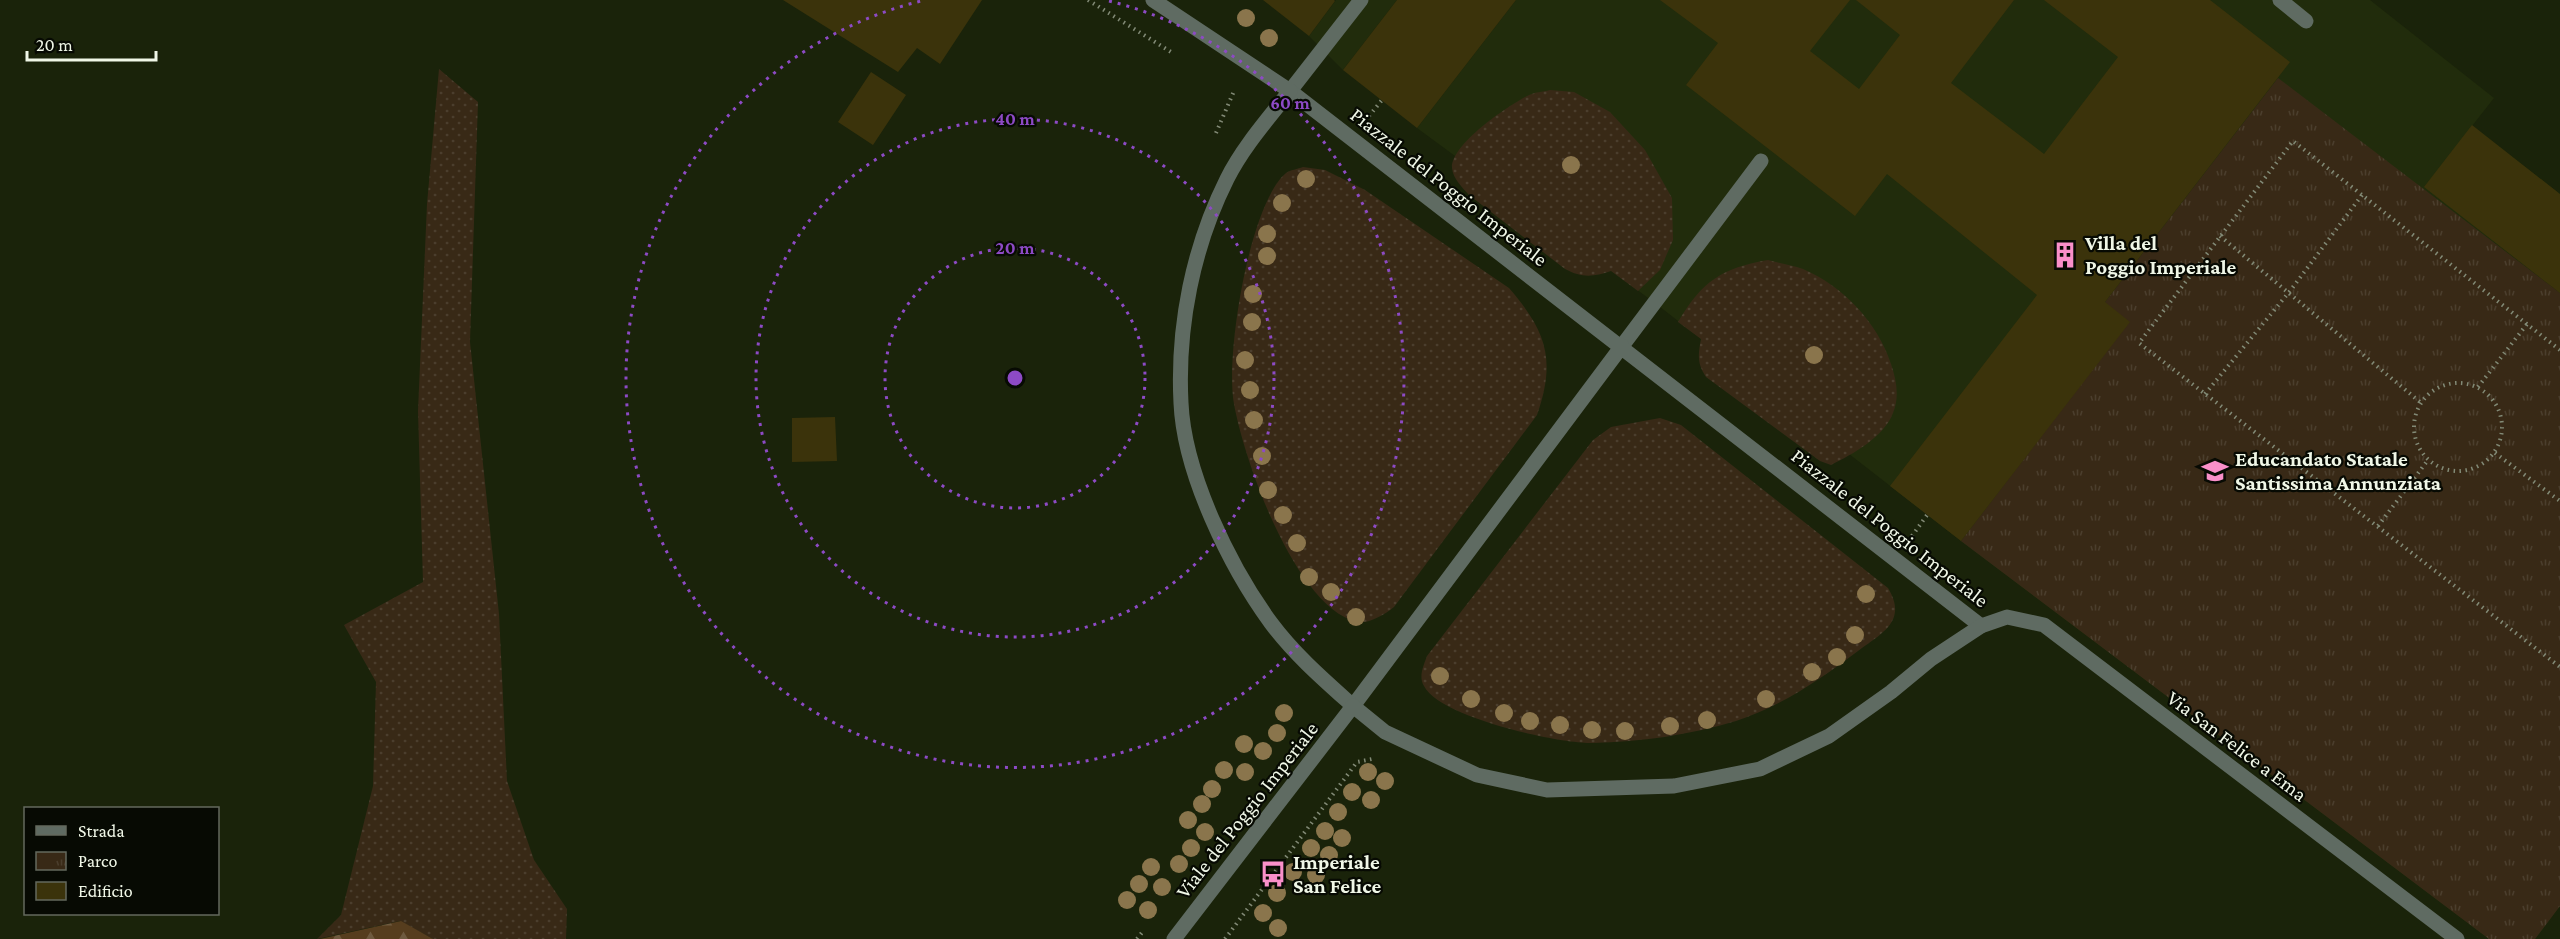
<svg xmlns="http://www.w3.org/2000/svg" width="2560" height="939" viewBox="0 0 2560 939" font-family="'Crimson Pro',serif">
  <defs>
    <pattern id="grass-dots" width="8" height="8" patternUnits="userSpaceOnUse" patternTransform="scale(1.5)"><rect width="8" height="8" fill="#382916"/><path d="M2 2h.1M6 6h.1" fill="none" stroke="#4b3e2d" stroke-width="1.8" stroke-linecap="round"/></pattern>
    <pattern id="forest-firs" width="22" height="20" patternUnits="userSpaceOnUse" patternTransform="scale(1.5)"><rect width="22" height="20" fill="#563d1e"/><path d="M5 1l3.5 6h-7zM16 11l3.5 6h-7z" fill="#6f5a3f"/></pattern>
    <pattern id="park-tufts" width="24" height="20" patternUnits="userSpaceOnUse" patternTransform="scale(1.5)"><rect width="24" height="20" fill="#382916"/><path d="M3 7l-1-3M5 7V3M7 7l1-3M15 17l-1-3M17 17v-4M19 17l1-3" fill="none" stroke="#4b3e2d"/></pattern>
  </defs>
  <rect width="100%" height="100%" fill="#1a230a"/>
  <path fill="#212c0c" d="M1336,0H1397L1343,70L1309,36Z
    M1516,0H2370L2494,98L2472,126L2560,194V906L2535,939H2489L1961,541L1655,303L1417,128Z"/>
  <path fill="url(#grass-dots)" d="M439,69L478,102L470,342L499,614L507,781L534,860L567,909L566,939H433L400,921L317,939L341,915L373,786L376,682L344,625L423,582L418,411L427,204Z
    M1550,90L1574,92L1610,112L1645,150L1672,198L1673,240L1660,270L1638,291L1611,271C1593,277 1582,278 1565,269L1469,195C1463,188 1453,179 1452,168C1451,144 1508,106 1527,96C1534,92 1543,92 1550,90Z
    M1303,167L1325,170L1365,190L1509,288C1547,332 1556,360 1537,415L1394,607C1384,615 1369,624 1357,622C1295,607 1244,460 1234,404C1225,357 1249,204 1286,173C1290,170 1298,169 1303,167Z
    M1768,260C1779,263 1792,265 1803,269C1843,286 1878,323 1891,364C1896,379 1900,396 1893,413C1884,437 1853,454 1831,465L1820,461L1706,377C1697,363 1698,355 1701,339L1678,322C1702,281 1722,268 1768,260Z
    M1660,418L1681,425L1888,588C1908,621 1882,633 1858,651C1821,679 1780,707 1736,721C1689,735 1641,742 1592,743C1559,744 1439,717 1424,686C1418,676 1424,665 1427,656L1593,440L1611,427Z"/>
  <path fill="url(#forest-firs)" d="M401,921L433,939H320Z"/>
  <path fill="url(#park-tufts)" d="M2278,78L2560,293V906L2535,939H2489L1961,541L2108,349L2105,302Z"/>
  <path fill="#3b330b" d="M783,0H982L940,64L917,48L898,72Z
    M1263,0H1334L1335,1L1309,36Z
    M1397,0H1516L1417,128L1343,70Z
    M1660,0H1850L1810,51L1859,89L1900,35L1856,0H2014L1951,83L2044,154L2118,57L2044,0H2210L2290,62L2105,302L2130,322L1961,541L1890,486L2037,295L1887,174L1855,216L1686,85L1718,43Z
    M871,72L906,95L873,145L838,122Z
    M2472,125L2560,194V293L2424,187Z
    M835,417L837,461L792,462V418Z"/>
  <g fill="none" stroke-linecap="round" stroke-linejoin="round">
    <path stroke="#828a76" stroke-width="4" stroke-dasharray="1.5 4.5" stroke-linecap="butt" d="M1088,0L1171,52
      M1369,116L1382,100
      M1216,133L1234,91
      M2220,236L2420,402
      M2560,350L2293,141L2139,343L2560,667
      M2414 427a44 44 0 1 1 88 0a44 44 0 1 1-88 0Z
      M2478,387L2527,324
      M2205,394L2290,291L2362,195
      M2495,453L2560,501
      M2378,526L2428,460
      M1912,536L1927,515
      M1137,939L1144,930
      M1225,939L1357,762L1372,759"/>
    <path stroke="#5f6b62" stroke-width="15" d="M2280,0L2306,21
      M1290,91L1361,0
      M1622,346L1761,161"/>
    <path stroke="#5f6b62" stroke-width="15" d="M1290,91L1981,626
      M1353,706L1622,346"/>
    <path stroke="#5f6b62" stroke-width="15" d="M1153,0L1290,91C1268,119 1243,147 1227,179C1193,247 1177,326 1181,403C1184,473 1230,567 1271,623C1294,654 1324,680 1353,706"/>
    <path stroke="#5f6b62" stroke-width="15" d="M1174,939L1353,706L1385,732L1477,775L1547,790L1674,786L1760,769L1829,736L1891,692L1931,659L1981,626L2007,617L2044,625L2457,939"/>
  </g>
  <g fill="#8a754c">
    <circle cx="1246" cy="18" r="9"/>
    <circle cx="1269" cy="38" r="9"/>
    <circle cx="1571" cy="165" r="9"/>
    <circle cx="1306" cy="179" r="9"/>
    <circle cx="1282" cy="203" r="9"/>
    <circle cx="1267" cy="234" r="9"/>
    <circle cx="1267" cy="256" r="9"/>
    <circle cx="1253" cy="294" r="9"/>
    <circle cx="1252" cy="322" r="9"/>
    <circle cx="1814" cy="355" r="9"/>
    <circle cx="1245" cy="360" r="9"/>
    <circle cx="1250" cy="390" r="9"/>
    <circle cx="1254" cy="420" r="9"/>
    <circle cx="1262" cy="456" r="9"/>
    <circle cx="1268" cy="490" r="9"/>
    <circle cx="1283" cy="515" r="9"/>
    <circle cx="1297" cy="543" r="9"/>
    <circle cx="1309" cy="577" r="9"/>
    <circle cx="1331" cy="592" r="9"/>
    <circle cx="1866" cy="594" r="9"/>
    <circle cx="1356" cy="617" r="9"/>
    <circle cx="1855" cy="635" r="9"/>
    <circle cx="1837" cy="657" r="9"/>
    <circle cx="1812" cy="672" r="9"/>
    <circle cx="1440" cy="676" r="9"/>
    <circle cx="1471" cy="699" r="9"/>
    <circle cx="1766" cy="699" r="9"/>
    <circle cx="1284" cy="713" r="9"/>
    <circle cx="1504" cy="713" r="9"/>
    <circle cx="1707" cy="720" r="9"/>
    <circle cx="1530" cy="721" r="9"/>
    <circle cx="1560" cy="725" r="9"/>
    <circle cx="1670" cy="726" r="9"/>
    <circle cx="1592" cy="730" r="9"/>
    <circle cx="1625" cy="731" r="9"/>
    <circle cx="1277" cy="733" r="9"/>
    <circle cx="1244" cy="744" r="9"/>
    <circle cx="1263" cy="751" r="9"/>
    <circle cx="1224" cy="770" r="9"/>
    <circle cx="1245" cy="772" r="9"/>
    <circle cx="1368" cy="772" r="9"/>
    <circle cx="1385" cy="781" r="9"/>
    <circle cx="1212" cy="789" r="9"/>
    <circle cx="1352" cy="792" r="9"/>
    <circle cx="1371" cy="800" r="9"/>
    <circle cx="1202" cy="804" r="9"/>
    <circle cx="1338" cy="812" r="9"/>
    <circle cx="1188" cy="820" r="9"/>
    <circle cx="1325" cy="831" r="9"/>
    <circle cx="1205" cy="832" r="9"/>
    <circle cx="1342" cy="838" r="9"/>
    <circle cx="1191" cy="848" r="9"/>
    <circle cx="1311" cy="848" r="9"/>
    <circle cx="1329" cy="855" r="9"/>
    <circle cx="1179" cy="864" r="9"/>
    <circle cx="1151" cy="867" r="9"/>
    <circle cx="1293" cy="872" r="9"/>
    <circle cx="1316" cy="875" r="9"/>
    <circle cx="1139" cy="884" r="9"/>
    <circle cx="1162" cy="887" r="9"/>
    <circle cx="1277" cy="893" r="9"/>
    <circle cx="1127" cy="900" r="9"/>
    <circle cx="1148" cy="910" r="9"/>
    <circle cx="1263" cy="913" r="9"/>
    <circle cx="1278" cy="928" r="9"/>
  </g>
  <g fill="none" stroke="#8d4ac5" stroke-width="3" stroke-dasharray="3 6">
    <circle cx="1015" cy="378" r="130"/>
    <circle cx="1015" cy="378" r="259"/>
    <path d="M1109 1A389 389 0 1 1 921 1"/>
  </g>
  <defs>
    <g id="building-bare" transform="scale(2.07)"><path d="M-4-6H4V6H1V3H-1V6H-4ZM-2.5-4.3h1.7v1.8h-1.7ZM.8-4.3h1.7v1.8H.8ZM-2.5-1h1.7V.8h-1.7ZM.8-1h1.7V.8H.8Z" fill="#f98fc9" stroke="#070a03" stroke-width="2.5" paint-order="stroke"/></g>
    <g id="school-bare" transform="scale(2.07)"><path d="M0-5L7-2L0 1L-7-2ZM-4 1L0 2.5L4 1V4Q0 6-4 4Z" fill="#f98fc9" stroke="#070a03" stroke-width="2.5" paint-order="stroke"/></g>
    <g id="bus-bare" transform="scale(2.07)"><path d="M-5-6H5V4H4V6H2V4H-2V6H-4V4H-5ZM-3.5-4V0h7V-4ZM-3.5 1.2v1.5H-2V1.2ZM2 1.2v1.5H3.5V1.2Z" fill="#f98fc9" stroke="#070a03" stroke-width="2.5" paint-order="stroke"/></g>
  </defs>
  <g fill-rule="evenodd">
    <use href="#building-bare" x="2065" y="255"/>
    <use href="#school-bare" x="2215" y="471"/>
    <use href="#bus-bare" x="1273" y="874"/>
  </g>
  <g text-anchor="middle" stroke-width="4.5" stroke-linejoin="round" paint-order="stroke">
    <g font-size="21" fill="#f0f7e7" stroke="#070a03">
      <text transform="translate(1449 187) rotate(38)" y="7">Piazzale del Poggio Imperiale</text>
      <text transform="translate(1890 528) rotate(38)" y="7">Piazzale del Poggio Imperiale</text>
      <text transform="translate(2237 746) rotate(37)" y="7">Via San Felice a Ema</text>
      <text transform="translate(1247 810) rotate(-52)" y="7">Viale del Poggio Imperiale</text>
    </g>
    <g font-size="21" font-weight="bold" fill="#f0f7e7" stroke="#070a03" text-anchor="start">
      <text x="2085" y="250">Villa del<tspan x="2085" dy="24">Poggio Imperiale</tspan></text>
      <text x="2235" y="466">Educandato Statale<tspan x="2235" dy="24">Santissima Annunziata</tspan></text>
      <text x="1293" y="869">Imperiale<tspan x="1293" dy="24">San Felice</tspan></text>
    </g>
  </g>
  <circle cx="1015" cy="378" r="9" fill="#8d4ac5" stroke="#070a03" stroke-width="3"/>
  <g font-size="18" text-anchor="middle" font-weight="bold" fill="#8d4ac5" stroke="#070a03" stroke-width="4.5" stroke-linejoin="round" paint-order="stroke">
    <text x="1290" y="109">60 m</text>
    <text x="1015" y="125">40 m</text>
    <text x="1015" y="254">20 m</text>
  </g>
  <rect x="24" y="807" width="195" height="108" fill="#070a03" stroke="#64695e" stroke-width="1.5"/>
  <rect x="36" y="826" width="30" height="9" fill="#5f6b62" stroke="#64695e" stroke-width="1.5"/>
  <text x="78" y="837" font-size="18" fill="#f0f7e7">Strada</text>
  <rect x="36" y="852" width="30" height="18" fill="url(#park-tufts)" stroke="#64695e" stroke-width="1.5"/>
  <text x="78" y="867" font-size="18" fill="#f0f7e7">Parco</text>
  <rect x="36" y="882" width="30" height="18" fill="#3b330b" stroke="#64695e" stroke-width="1.5"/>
  <text x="78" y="897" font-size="18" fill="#f0f7e7">Edificio</text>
  <path d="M27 51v9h129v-9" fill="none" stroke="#f0f7e7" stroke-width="3"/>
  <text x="36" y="51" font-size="18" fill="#f0f7e7" stroke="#070a03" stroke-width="4.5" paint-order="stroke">20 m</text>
</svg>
